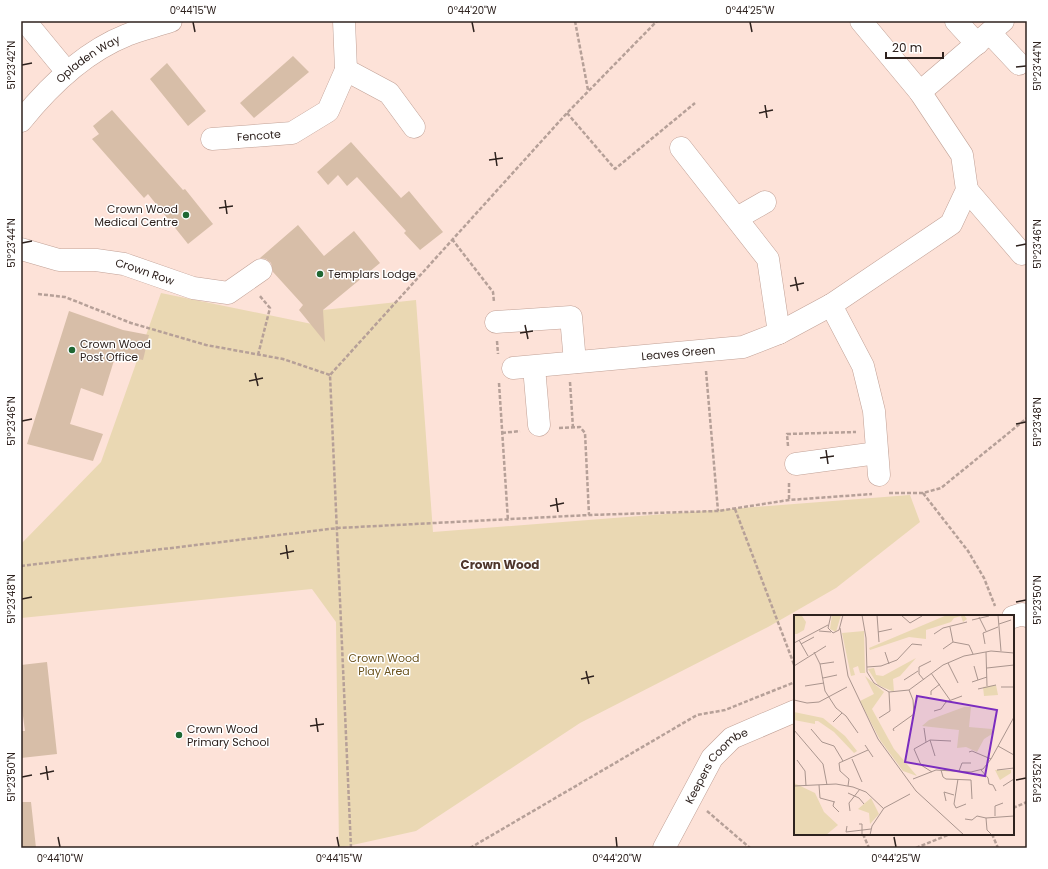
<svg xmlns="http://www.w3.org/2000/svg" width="1048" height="869" viewBox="0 0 1048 869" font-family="Poppins,sans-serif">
  <rect width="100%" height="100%" fill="#fde2d8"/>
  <path fill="#ead8b3" d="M161,293L312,324L323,310L416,300L433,532L910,495L920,522L836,588L768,627L580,723L416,831L339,848L336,622L312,589L21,618V544L101,462Z"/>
  <path fill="#d7bea8" d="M293,56L309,72L254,118L240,103Z
    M167,63L206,111L188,126L150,79Z
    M112,110L183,190L185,189L213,224L188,244L148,194L144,198L92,139L99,134L93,126Z
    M351,142L401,198L409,191L443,232L420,250L404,233L406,231L357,177L347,186L338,175L328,185L317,172Z
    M298,225L324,256L354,231L380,263L323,310L325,342L299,310L303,305L273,272L271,263L266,259L260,258Z
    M69,311L123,330L149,335L143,360L116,354L103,396L81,388L70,424L103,434L93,461L27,444Z
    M47,662L57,754L21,758V731H25L21,701V665Z
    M21,802H31L36,848H21Z"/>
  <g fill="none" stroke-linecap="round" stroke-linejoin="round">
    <g stroke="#c1a196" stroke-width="23">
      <g id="minor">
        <path d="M25,21L67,72"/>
        <path d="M956,21L977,44"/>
        <path d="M990,33L1019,64"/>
        <path d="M346,70L389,93L414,127"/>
        <path d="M920,92L1003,21"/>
        <path id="s1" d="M21,121C50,85 84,52 127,35C141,29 157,26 171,21"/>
        <path id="s2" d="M212,139L292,133L328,111L346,70L344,21"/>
        <path d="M681,148L768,259L779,333"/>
        <path d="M967,190L1022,254"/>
        <path d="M737,218L765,202"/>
        <path id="s3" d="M21,249L59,260H96L124,264L193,288L228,293L261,270"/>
        <path d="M831,305L863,366L874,411L879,475"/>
        <path d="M496,322L571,317L575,362"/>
        <path d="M534,367L539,425"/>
        <path id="s4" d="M513,368L743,347L779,333L831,305L951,224L967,190L962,155L920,92L861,21"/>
        <path d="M796,464L877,453"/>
        <path d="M1013,617L1022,614L1027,616"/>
        <path id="s5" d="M664,848L712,758L732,738L795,711"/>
      </g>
    </g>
    <path stroke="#b6a098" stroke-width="2.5" stroke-dasharray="4 2" stroke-linecap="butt" d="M575,21L588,90
      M567,113L615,169L695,103
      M452,239L493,292L494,302
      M38,294L65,297L131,323L206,345L283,359L330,375
      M497,341L498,354
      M258,355L270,308L259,295
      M706,371L718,511
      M570,382L573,428
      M499,383L508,521
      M559,428L580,427L585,433L589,515
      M502,433L520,431
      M788,446L787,434L856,432
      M789,483V500
      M889,493H923L941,488L1027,418
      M923,493L968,551L984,578L995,606
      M735,509L795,667
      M21,566L338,528L589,515L718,511L789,500L872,494
      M1013,808L1027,802
      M707,811L750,848
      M863,834L869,848
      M992,834L998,848
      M351,848L330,375L567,113L657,21
      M470,848L697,715L725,710L795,682
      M916,848L950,834"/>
    <use href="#minor" stroke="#fff" stroke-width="22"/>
  </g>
  <path fill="none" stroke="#2e221e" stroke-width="1.5" d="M193,22L195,32M472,22L474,32M750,22L752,32M22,65L32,63M1016,67L1026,66M765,105L767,118M759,113L773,110M495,152L497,166M489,160L503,158M225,200L227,214M219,208L233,206M22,243L32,241M1016,246L1026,244M795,277L798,291M790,286L804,283M525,325L528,339M520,333L533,331M255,373L258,386M249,381L263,378M22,421L32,419M1016,424L1026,422M826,450L828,464M820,458L834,456M556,498L558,512M550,506L564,503M286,545L288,559M280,554L294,551M22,599L32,597M1016,602L1026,600M586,671L589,684M581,679L594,676M316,718L318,732M310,726L324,724M46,766L48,780M40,774L54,771M22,777L32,775M1016,780L1026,778M58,837L60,847M337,837L339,847M616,837L617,847M894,837L896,847"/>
  <g fill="#1f6733" stroke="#fff" stroke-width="1.5">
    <circle cx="186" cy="215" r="4"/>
    <circle cx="320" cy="274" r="4"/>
    <circle cx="72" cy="350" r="4"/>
    <circle cx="179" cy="735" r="4"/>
  </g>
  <g text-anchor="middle" stroke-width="3" stroke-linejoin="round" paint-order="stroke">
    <g font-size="11" fill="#2e221e" stroke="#fff">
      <text dy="4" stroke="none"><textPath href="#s1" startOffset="92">Opladen Way</textPath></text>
      <text dy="4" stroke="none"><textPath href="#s2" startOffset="47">Fencote</textPath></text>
      <text dy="4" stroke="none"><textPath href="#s3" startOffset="127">Crown Row</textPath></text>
      <text dy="4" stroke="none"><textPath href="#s4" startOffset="166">Leaves Green</textPath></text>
      <text dy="4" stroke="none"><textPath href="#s5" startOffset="99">Keepers Coombe</textPath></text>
    </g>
    <g font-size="11" fill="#2e221e" stroke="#fff" text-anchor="start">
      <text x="178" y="213" text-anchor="end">Crown Wood<tspan x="178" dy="13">Medical Centre</tspan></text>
      <text x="328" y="278">Templars Lodge</text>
      <text x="80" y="348">Crown Wood<tspan x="80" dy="13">Post Office</tspan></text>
      <text x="187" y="733">Crown Wood<tspan x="187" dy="13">Primary School</tspan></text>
    </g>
    <g font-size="11" fill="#6a521c" stroke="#fff">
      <text x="384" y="662">Crown Wood<tspan x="384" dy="13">Play Area</tspan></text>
    </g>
    <g font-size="12" font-weight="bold" fill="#4f362c" stroke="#fff">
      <text x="500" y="569">Crown Wood</text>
    </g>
  </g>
  <g transform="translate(794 615)">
    <rect width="220" height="220" fill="#fde2d8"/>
    <path d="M0,0L8,1L12,7L10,15L3,19H0ZM38,0H47L42,17L36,14ZM153,0H170L173,4L169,7L167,1L160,3L157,7L132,15V24L115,22L76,35L75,33ZM70,16L71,58H66L64,51L59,53L61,60L57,61L48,18ZM122,43L106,61L99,64L100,77L84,70L74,54L80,53L82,60L89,61ZM71,61L90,77L78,94L100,134L123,161L109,156L86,125L66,86L80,79ZM202,70L204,80L190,81L189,72ZM170,92H177L175,112L198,114V119L190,124L183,137L172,132L163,133L165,115L128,111L135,105ZM0,97L29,103L51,121L63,136L60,138L40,117L24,106H21V109L0,105ZM201,155H217V158L206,165ZM0,168L21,178L30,197L44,210L32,220H0ZM77,183L85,199L76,209L75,198L64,194Z" fill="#ead8b3"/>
    <path fill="none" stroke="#aa958e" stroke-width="1" d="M37,0L34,13L39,18L45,15L49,0M68,0L72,23L73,57L80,68L95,77L115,75L149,50L170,41L197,36L220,38M83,0L85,27M107,0L116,8L128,1M204,0L207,36M185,2L192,16M178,5L195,1M205,9L217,5M156,12L159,27L175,30L179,39M46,13L54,61L84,124L122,176L170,220M25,16L37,17M84,17L98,14M140,19L149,13L173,7M5,25L14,41M0,28L34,10M7,29L20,22M191,29L189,18L204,12M149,34L159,27M20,37L26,49L31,76L42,93L52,101L64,118M91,37L95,49M192,37L193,71M154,48L164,68M26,49L40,47M0,51L32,31M180,51L184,65M73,52L87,51L103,45L118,29L128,30M193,53L220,50M137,58L156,85M29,63L43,60M110,65L124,56M130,65L125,59V52L137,46M178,67L193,62M11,71L30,68M207,72H220M184,74L202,70M137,80V76L146,69M0,85L13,88L25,87L53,72M140,96L147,94L152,87L168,81M85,103L96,96L95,77M39,107L48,98M130,113L132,127M17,114L28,127L40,131L49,146M0,115L29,149L33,170M100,116L99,114L120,99L119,85L115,75M136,125L141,141M71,130L79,142M204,131L220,140M175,137L178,136L197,144M58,144L68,167M3,145L11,156L12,171M147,155L149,162L152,164L177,165L178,184M187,155L194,163L195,169L199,170L202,176M203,155L220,153M165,156L168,148H177M138,157L127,150L120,134L136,125L157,126M119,164L142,155L177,157L189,154L197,144L220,102M164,164L160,189L162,193L172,189M25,170L26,183L41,187M0,171L42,169L59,172L72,177L90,194M54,171L55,164L46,156L45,148L74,135M209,171L220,164M54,178L65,183L70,189M152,186L150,177L160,180M40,187L39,191L45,197M56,196L55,188L66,174M201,201V191L209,188M192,203L193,215L198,220M171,204L178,205L183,201L192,203L220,201M65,209H68V219M53,211L52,217L77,214M76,220L78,211L90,193L116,179"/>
    <path fill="#7b2cbf" fill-opacity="0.15" stroke="#7b2cbf" stroke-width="2" d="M123,81L203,95L191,161L111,147Z"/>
    <rect width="220" height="220" fill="none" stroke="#2e221e" stroke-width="2"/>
  </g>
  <rect width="1048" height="869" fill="none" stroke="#ffffff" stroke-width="44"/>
  <path d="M886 52v6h57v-6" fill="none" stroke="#2e221e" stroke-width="2"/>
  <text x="892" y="52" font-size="12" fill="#2e221e" stroke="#ffffff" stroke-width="3" paint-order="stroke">20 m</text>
  <rect x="22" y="22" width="1004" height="825" fill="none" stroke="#2e221e" stroke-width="1.5"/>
  <g font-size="10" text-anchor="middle" fill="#2e221e">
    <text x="193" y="14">0°44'15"W</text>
    <text x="472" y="14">0°44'20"W</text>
    <text x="750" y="14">0°44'25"W</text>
    <text transform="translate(11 65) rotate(-90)" y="4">51°23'42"N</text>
    <text transform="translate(1037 66) rotate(-90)" y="4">51°23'44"N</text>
    <text transform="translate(11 243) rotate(-90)" y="4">51°23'44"N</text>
    <text transform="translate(1037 244) rotate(-90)" y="4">51°23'46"N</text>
    <text transform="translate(11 421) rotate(-90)" y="4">51°23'46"N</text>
    <text transform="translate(1037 422) rotate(-90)" y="4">51°23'48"N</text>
    <text transform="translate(11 599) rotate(-90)" y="4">51°23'48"N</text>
    <text transform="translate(1037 600) rotate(-90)" y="4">51°23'50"N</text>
    <text transform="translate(11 777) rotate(-90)" y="4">51°23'50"N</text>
    <text transform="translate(1037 778) rotate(-90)" y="4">51°23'52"N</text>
    <text x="60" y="862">0°44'10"W</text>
    <text x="339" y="862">0°44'15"W</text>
    <text x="617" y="862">0°44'20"W</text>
    <text x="896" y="862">0°44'25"W</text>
  </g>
</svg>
